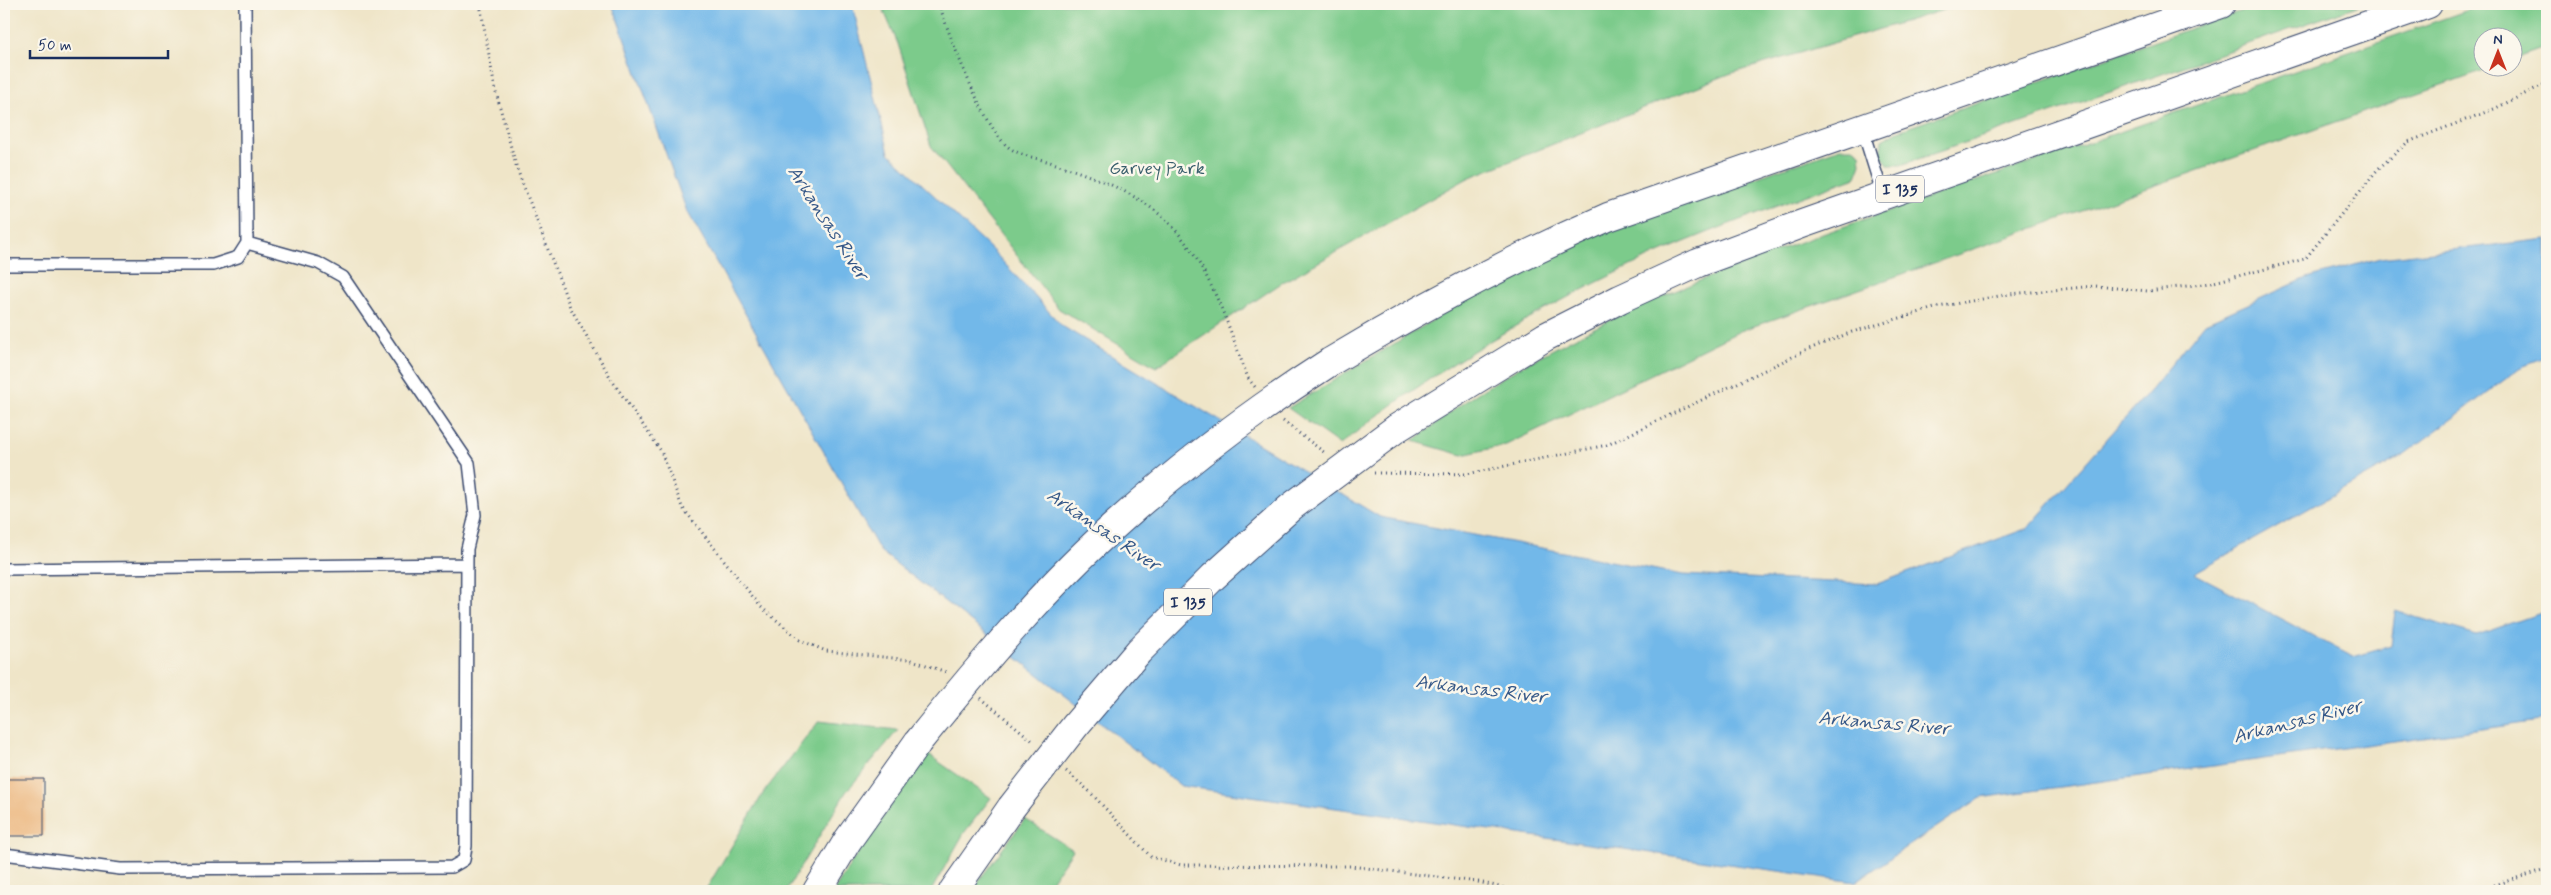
<svg xmlns="http://www.w3.org/2000/svg" width="2551" height="895" viewBox="0 0 2551 895" font-family="Mynerve,sans-serif">
  <rect width="100%" height="100%" fill="#fbf7ec"/>
  <filter id="ink" filterUnits="userSpaceOnUse"><feTurbulence type="fractalNoise" baseFrequency=".02" numOctaves="2"/><feDisplacementMap in="SourceGraphic" scale="10" xChannelSelector="R" yChannelSelector="G"/><feConvolveMatrix kernelMatrix="1 2 1 2 8 2 1 2 1" color-interpolation-filters="sRGB"/></filter>
  <filter id="wash" filterUnits="userSpaceOnUse"><feTurbulence type="fractalNoise" baseFrequency=".0096" numOctaves="4" result="noise"/><feDisplacementMap in="SourceGraphic" scale="20" xChannelSelector="R" yChannelSelector="G"/><feGaussianBlur stdDeviation="1.12" result="paint"/><feColorMatrix in="noise" values="0 0 0 0 0 0 0 0 0 0 0 0 0 0 0 0 0 1.4 0 .05"/><feComposite in="paint" operator="in"/></filter>
  <g filter="url(#wash)">
    <rect width="100%" height="100%" fill="#efe5c8"/>
    <path fill="#7ccb8b" stroke="#4c7d74" d="M881,4H1964L1729,74L1468,178L1283,282L1156,367L1059,309L931,146L898,44Z
      M2261,4H2363L1901,165H1889L1881,155L1882,140L1898,131Z
      M2485,4H2547V47L2514,59V38H2484V68H2490L1740,331L1506,445L1462,455L1413,441C1435,425 1456,407 1479,392C1639,291 1822,234 2000,173C2162,118 2324,61 2485,4Z
      M1840,148H1853L1860,153L1861,164L1856,177C1788,202 1720,226 1654,255C1543,306 1435,368 1340,445L1288,408L1496,282L1586,238Z
      M819,721L898,730L846,792L786,891H705L764,792Z
      M926,753L991,798L964,833L931,891H834L851,863Z
      M1025,819L1073,850L1044,891H971Z"/>
    <path fill="#72b8e9" stroke="#4674a4" d="M612,4H852L889,153L993,251L1062,326L1380,517L1683,575L1877,584L2028,528L2152,388L2205,323L2307,278L2380,258L2547,239V357L2523,366L2402,456L2194,573L2353,657L2391,646L2395,611L2477,635L2547,611V720L1980,798L1855,882L1181,786L880,551L686,209Z"/>
    <g id="blocks">
      <path fill="#ecb780" d="M4,779H44V836H4Z"/>
    </g>
  </g>
  <g filter="url(#ink)">
    <use href="#blocks" fill-opacity="0" stroke="#3b4a6e" stroke-width="1"/>
    <g fill="none" stroke-linecap="round" stroke-linejoin="round">
      <g stroke="#3b4a6e" stroke-width="14">
        <path id="lane" d="M1862,128L1883,195
          M4,265H213L238,257L247,243L245,4
          M4,569L467,564
          M4,854L120,869L452,867L464,860L466,846L467,549L475,515L469,463L343,277L318,263L247,243"/>
      </g>
      <g stroke="#3b4a6e" stroke-width="30">
        <path id="highway" d="M1330,362C1420,308 1512,259 1608,217L2221,4
          M1397,428L1545,337L1620,299L1698,263L1802,224L2428,4
          M817,891L848,840L918,742
          M953,891L1011,808"/>
      </g>
      <path stroke="#3b4a6e" stroke-width="3" stroke-dasharray="1 4" stroke-linecap="butt" d="M480,4L495,89L517,169L570,307L613,382L661,451L682,507L761,607L800,640L826,651L912,660L946,672
        M939,4C949,35 984,127 1007,146C1017,155 1037,158 1050,162C1091,176 1134,190 1167,221C1209,263 1227,323 1248,378L1255,387
        M1283,421L1325,453
        M1374,473L1467,474L1607,445L1809,349L1852,332L1938,307L2010,294L2095,286L2148,291L2210,283L2305,259L2378,169L2408,142L2494,109L2547,83
        M981,698L1034,742
        M1066,771L1089,791L1151,857L1181,865L1350,866L1478,882L1518,891
        M2474,891L2547,869"/>
      <use href="#lane" stroke="#fff" stroke-width="11"/>
      <use href="#highway" stroke="#fff" stroke-width="28"/>
      <g stroke="#3b4a6e" stroke-width="30" stroke-linecap="butt">
        <path id="highway-bridge" d="M918,742C981,664 1046,586 1122,519C1188,460 1255,410 1330,362
          M1011,808L1075,726L1139,651L1213,577L1291,507L1397,428"/>
      </g>
      <use href="#highway-bridge" stroke="#fff" stroke-width="28"/>
    </g>
  </g>
  <g text-anchor="middle" stroke-width="5" stroke-linejoin="round" paint-order="stroke">
    <g fill="#fbf7ec" stroke="#5e6b89" stroke-width="1">
      <rect x="1876" y="175.5" width="48" height="27" rx="4"/>
      <rect x="1164" y="588.5" width="48" height="27" rx="4"/>
    </g>
    <g font-size="16" font-weight="bold" fill="#1b2f5e">
      <text x="1900" y="195">I 135</text>
      <text x="1188" y="608">I 135</text>
    </g>
    <g font-size="18" fill="#385e6c" stroke="#fbf7ec">
      <text x="1157" y="174">Garvey Park</text>
    </g>
    <g font-size="19" font-style="italic" fill="#355888" stroke="#fbf7ec">
      <text transform="translate(829 222) rotate(57)" y="7">Arkansas River</text>
      <text transform="translate(1104 529) rotate(34)" y="7">Arkansas River</text>
      <text transform="translate(1481 688) rotate(7)" y="7">Arkansas River</text>
      <text transform="translate(2297 720) rotate(-14)" y="7">Arkansas River</text>
      <text transform="translate(1884 722) rotate(5)" y="7">Arkansas River</text>
    </g>
  </g>
  <rect width="2551" height="895" fill="none" stroke="#fbf7ec" stroke-width="20"/>
  <g transform="translate(2498 52)"><circle r="24" fill="#fbf7ec" stroke="#a1a7b3"/>
  <path d="M0-4L9 19L0 12L-9 19Z" fill="#c8321e"/>
  <text y="-8" font-size="14" font-weight="bold" text-anchor="middle" fill="#1b2f5e">N</text>
  </g>
  <path d="M30 50v8h138v-8" fill="none" stroke="#1b2f5e" stroke-width="2.5"/>
  <text x="38" y="50" font-size="15" fill="#1b2f5e" stroke="#fbf7ec" stroke-width="4" paint-order="stroke">50 m</text>
</svg>
